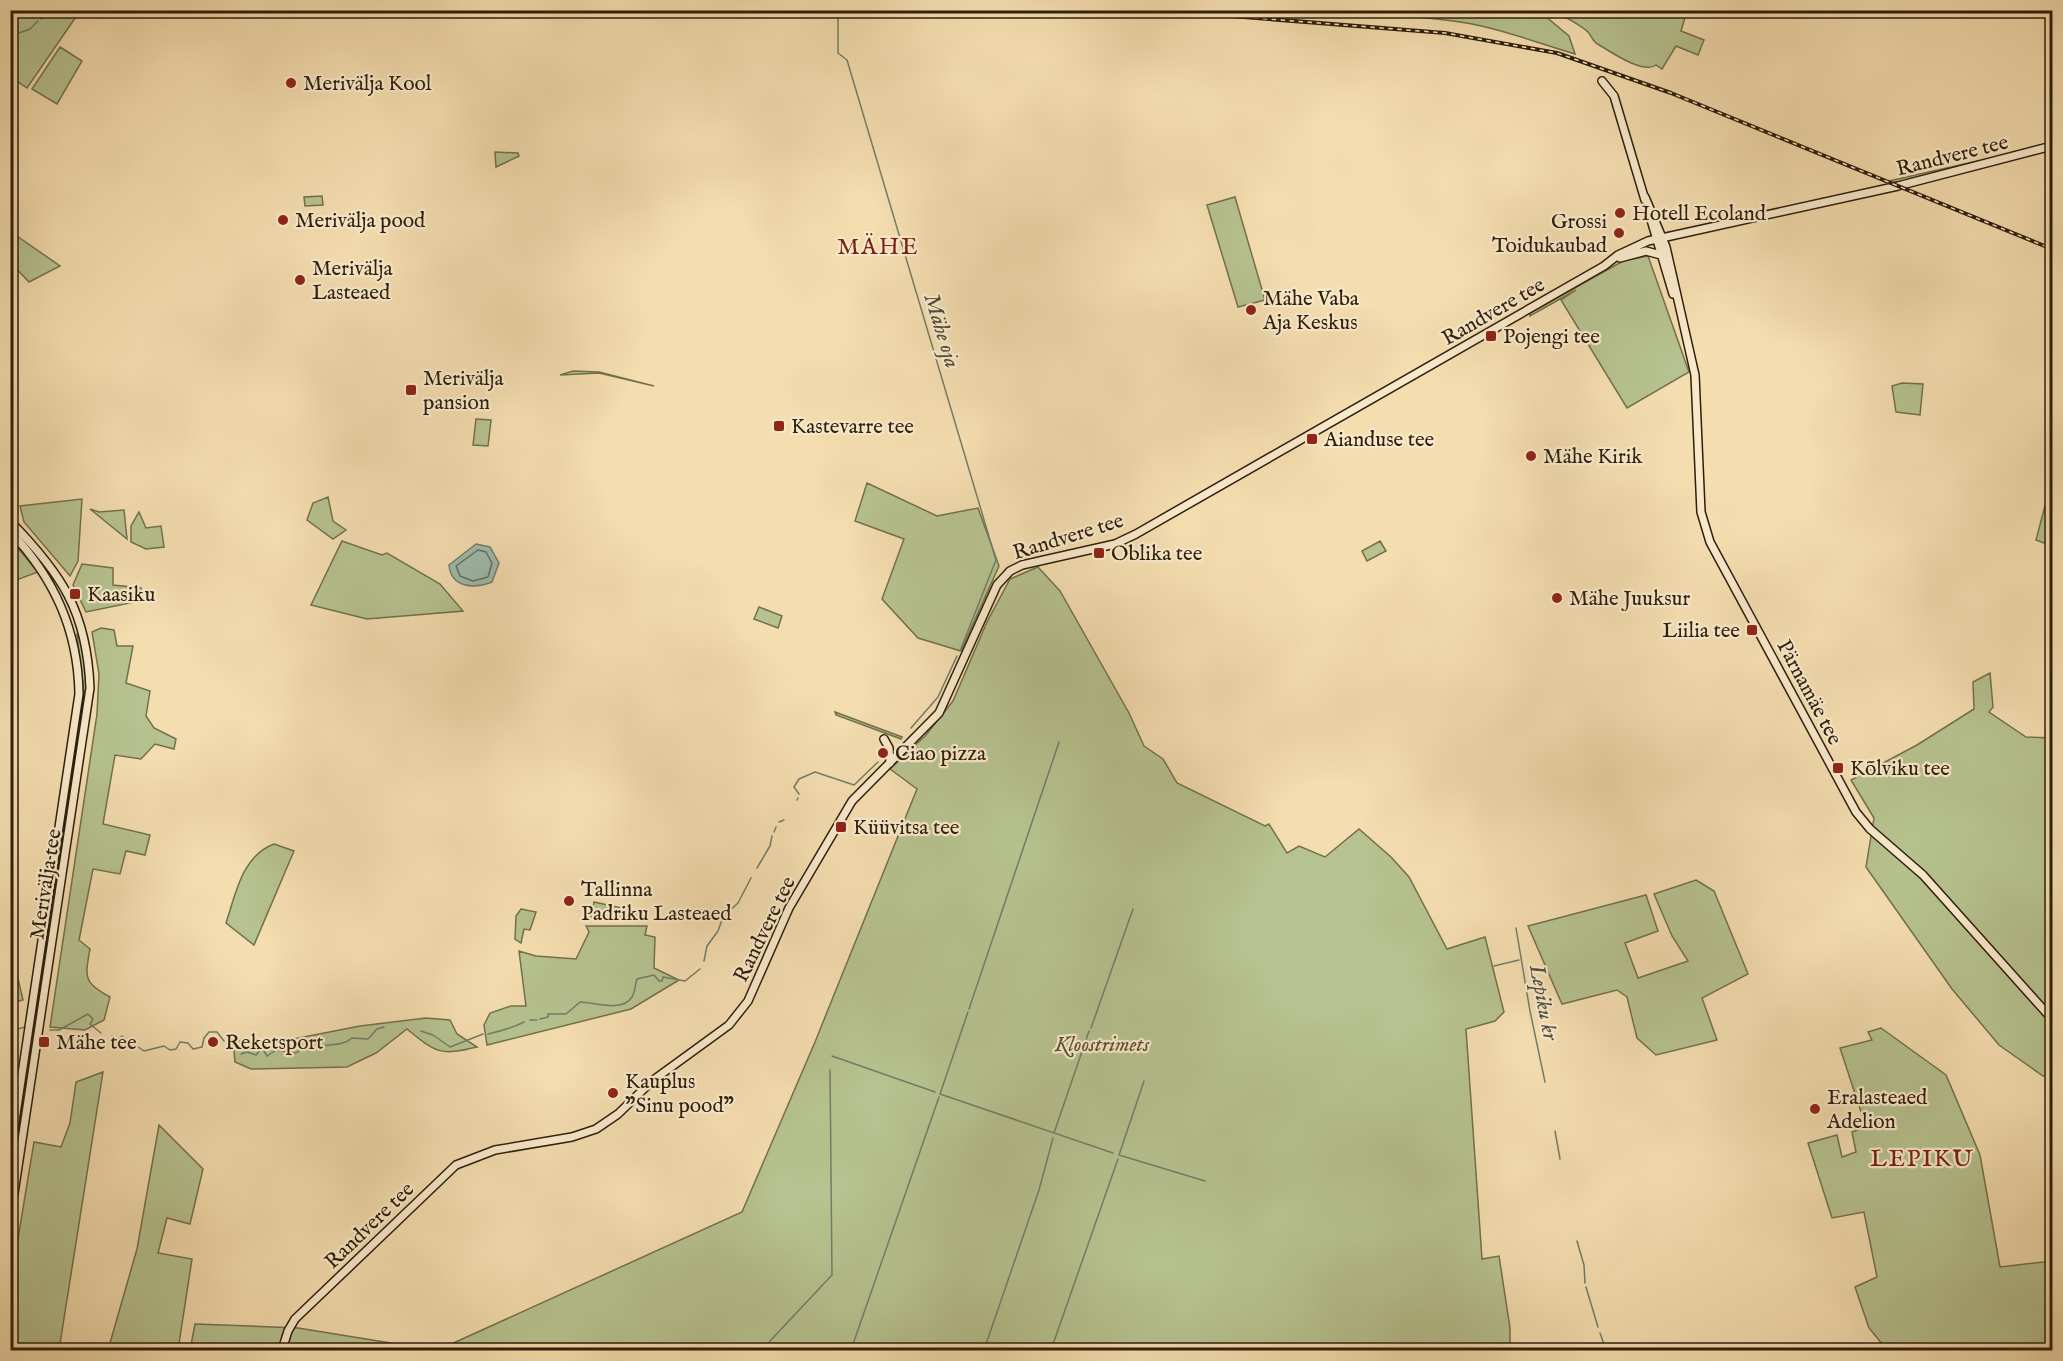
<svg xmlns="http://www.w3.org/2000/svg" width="2063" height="1361" viewBox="0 0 2063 1361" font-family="'IM FELL English',serif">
  <rect width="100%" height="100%" fill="#f4ddaf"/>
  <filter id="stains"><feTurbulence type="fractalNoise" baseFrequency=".00333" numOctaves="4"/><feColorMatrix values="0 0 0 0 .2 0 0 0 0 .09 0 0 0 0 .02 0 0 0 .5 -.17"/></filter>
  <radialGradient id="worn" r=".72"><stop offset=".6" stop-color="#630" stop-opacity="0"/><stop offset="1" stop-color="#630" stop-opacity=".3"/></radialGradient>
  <path fill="#b6c28f" stroke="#72704c" stroke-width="1.5" d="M11,11H80L27,88L11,77Z
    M1286,11H1539L1569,36L1575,54C1537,43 1500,28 1460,22C1403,13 1343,15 1286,11Z
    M1556,11H1687L1681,31L1704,40L1698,55L1676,46L1662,69L1656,65C1643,75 1608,50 1596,43C1592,40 1591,35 1588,32C1581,25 1565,18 1556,11Z
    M60,47L82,61L57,104L32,89Z
    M495,152L518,153L519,156L496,167Z
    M1995,157L1994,159L1895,184L1889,181Z
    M322,196L323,205L305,206L304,197Z
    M1235,197L1265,300L1238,307L1207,205Z
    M17,236L60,266L29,282L11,263V246Z
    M1648,256L1689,372L1627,408L1561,300L1576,290L1530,316V313L1623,261Z
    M573,371L599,372L654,386L599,373L560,375Z
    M1902,383L1923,384L1920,415L1896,412L1892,386Z
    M476,419L491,420L488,446L473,445Z
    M2052,479V546L2036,540Z
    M867,483L937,516L978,508L999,566L961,651L918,638L882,599L904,539L855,521Z
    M328,497L333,521L346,530L333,539L307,520L313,503Z
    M82,499L78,561L70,576L24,522L20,506Z
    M90,509L99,512L124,510L127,539Z
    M139,512L146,528L161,526L164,547L146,549L131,542V526Z
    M11,540L38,572L11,582Z
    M342,541L382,555L387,553L440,584L463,611L367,619L311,605Z
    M1380,541L1386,551L1367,561L1362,551Z
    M82,564L113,568V585L141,588L140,601L86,612L73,585Z
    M1038,567L1060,591L1129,713L1144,746L1163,759L1177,783L1265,826L1269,824L1287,853L1299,846L1325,857L1359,829L1391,857L1409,877L1447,949L1485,937L1504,1012L1495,1021L1466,1029L1482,1259L1499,1256L1510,1328V1350H438L742,1212L815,1042L917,789L890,769L926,735L953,701L987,622L1010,579Z
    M759,607L782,616L778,628L754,619Z
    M101,628L114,630L117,646H133L126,683L150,691L146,716L154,728L176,739L174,749L155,744L141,759L115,755L103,824L150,835L145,855L126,851L120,874L93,869L79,940L90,949C85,977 83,983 110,997L104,1020L85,1030L50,1027L97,714L99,674L92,632Z
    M77,635C95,653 82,727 77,752L84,693Z
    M1990,673L1993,707L1989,712L2026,737L2052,738V1075L2043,1076L1999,1045L1952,989L1866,867L1874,818L1851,780L1917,745L1974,709L1973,682Z
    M835,712L902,737L901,739L836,715Z
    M67,822L46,957L65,823Z
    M274,844L294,851L254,945L226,923C236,893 242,856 274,844Z
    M1696,880L1714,891L1748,974L1702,998L1717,1040L1656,1055L1637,1038L1627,997L1617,990L1562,1004L1528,926L1646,895L1658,931L1625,943L1638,978L1688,961L1672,936L1654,894Z
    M594,902L636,911L635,919L591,917Z
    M521,909L536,912L530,930L524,929L521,943L515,939L516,916Z
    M586,926H647L645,935L655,937L654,968L679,980L631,1009L487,1045L484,1025L490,1013L511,1006H526L519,951L536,956L576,959L589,932Z
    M17,975L23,1000L11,1003V976Z
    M426,1018L450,1020L457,1034L477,1047C440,1056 436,1053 407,1029L376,1053L347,1067L251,1069L235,1062L233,1040L273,1043L360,1026Z
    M1881,1028L1946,1075L1980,1155L2000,1267L2052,1261V1350H1887L1869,1328L1855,1287L1877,1277L1864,1212L1832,1218L1808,1143L1837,1135L1842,1157L1856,1152L1852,1132L1866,1127L1840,1048L1872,1040L1868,1032Z
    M103,1072L59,1350H11V1281L34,1142L61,1147L70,1123L76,1082Z
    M159,1125L203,1169L190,1224L167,1218L158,1253L192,1259L178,1350H108L137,1249Z
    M195,1324L298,1328L434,1350H190Z"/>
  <path fill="#9cbcac" stroke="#707d6b" stroke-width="1.5" d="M476,544L490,547L499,563L492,582C474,589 451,588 449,565Z"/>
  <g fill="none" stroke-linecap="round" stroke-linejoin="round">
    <path stroke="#656d5b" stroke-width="1.5" d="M478,550L486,552L492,563L488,577L473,581L460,576L456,566Z"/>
    <path stroke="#707d6b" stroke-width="1.5" d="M838,16V53L847,60L996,560L960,651
      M41,19L56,10
      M19,33L30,29L38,21
      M15,38L17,33
      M2051,142H2052
      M2024,150L2044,144
      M911,728L938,697L957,656
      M799,794L794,787L799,779L815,772L854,785L878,762
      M797,800L798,798
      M779,822L784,820
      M774,832L776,827
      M757,868L770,846L772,836
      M1516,928L1530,1011L1545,1082
      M704,961L707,946L718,931L723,917L738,903L751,878
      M1494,966L1519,960
      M969,1009L1059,742
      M968,1012L940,1094L1113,1153
      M540,1019L548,1017V1014H566L580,1002C593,1002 622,1013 632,997C635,993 635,984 637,979L654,975L659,981H662L663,977L685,981L700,969
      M530,1020H537
      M1091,1028L1133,909
      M18,1029L25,1027
      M50,1030H59L88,1014L93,1019L90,1024L101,1033
      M421,1031L433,1035L450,1047L483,1034
      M488,1034C501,1031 513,1028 524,1022
      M112,1036L119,1039L122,1036L144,1051L164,1046L170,1050L176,1049L180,1042L188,1043L193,1049L202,1047L204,1038L209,1032H217L224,1041
      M241,1054L247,1052L256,1055L262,1048L267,1056L276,1050L296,1053L304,1047L309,1051C322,1041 340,1049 352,1038L368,1039L377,1029L384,1027
      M832,1056L935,1092
      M1144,1081L1119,1155L1205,1181
      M1555,1131L1560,1159
      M1054,1133L1089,1031
      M1577,1241L1584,1265L1585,1283
      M1586,1287L1598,1327
      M1600,1333L1606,1350
      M766,1350L770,1341L832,1275L830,1070
      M851,1350L939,1097
      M984,1350L1039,1190L1053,1138
      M1051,1350L1118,1159"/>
    <g stroke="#2e1e0a" stroke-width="10">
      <path id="secondary" d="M1602,81L1614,96L1645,200
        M1645,197L1666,247L1695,375L1701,512L1710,542L1856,812L1870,829L1923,875L2052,1019
        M1649,213L1673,294
        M1620,258L1646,251L1661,255
        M10,521C62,574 87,612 90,688L10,1220
        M10,531C54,578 78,630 79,694L10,1154
        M884,739L889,748L890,763
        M282,1350L288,1331L295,1319L456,1165L495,1150L572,1137L596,1129L618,1114L652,1081L729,1025L748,1001L789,908L852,801L939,713L997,585L1010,571L1022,565L1115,544L1136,534L1604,266L1618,255L1648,241L1898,186L2052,146"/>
    </g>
    <use href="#secondary" stroke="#f8e9cb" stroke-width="7"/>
    <g stroke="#2e1e0a" stroke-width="4">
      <path id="rail" d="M1155,10L1445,33L1557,53L1671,93L2052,249"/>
    </g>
    <use href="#rail" stroke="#f8e9cb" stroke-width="1.5" stroke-dasharray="4.5" stroke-linecap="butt"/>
  </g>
  <g fill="#8f2418" stroke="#f8e9cb" stroke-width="2">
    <circle cx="291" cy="83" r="6"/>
    <circle cx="1620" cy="213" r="6"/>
    <circle cx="283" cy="220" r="6"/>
    <circle cx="1619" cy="233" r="6"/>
    <circle cx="300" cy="280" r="6"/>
    <circle cx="1251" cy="310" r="6"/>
    <rect x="1485" y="330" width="12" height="12" rx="3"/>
    <rect x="405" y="384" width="12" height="12" rx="3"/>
    <rect x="773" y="420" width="12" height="12" rx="3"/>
    <rect x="1306" y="433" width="12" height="12" rx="3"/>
    <circle cx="1531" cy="456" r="6"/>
    <rect x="1093" y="547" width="12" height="12" rx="3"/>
    <rect x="69" y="588" width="12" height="12" rx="3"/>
    <circle cx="1557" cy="598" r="6"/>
    <rect x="1746" y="624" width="12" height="12" rx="3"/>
    <circle cx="883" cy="753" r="6"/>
    <rect x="1832" y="762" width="12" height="12" rx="3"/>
    <rect x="835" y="821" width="12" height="12" rx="3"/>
    <circle cx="569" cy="901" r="6"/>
    <rect x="38" y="1036" width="12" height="12" rx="3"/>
    <circle cx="213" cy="1042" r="6"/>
    <circle cx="613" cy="1093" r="6"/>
    <circle cx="1815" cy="1109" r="6"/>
  </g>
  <g text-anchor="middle" stroke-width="4.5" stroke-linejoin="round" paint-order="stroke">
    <g font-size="21" fill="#2e1e0a" stroke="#f8e9cb" text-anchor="start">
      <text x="303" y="90">Merivälja Kool</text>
      <text x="1632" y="220">Hotell Ecoland</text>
      <text x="295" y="227">Merivälja pood</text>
      <text x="1607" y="228" text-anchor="end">Grossi<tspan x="1607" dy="24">Toidukaubad</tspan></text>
      <text x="312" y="275">Merivälja<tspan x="312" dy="24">Lasteaed</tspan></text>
      <text x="1263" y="305">Mähe Vaba<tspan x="1263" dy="24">Aja Keskus</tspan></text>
      <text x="1503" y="343">Pojengi tee</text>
      <text x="423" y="385">Merivälja<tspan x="423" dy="24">pansion</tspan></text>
      <text x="791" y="433">Kastevarre tee</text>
      <text x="1324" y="446">Aianduse tee</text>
      <text x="1543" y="463">Mähe Kirik</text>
      <text x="1111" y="560">Oblika tee</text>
      <text x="87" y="601">Kaasiku</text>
      <text x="1569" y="605">Mähe Juuksur</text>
      <text x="1740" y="637" text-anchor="end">Liilia tee</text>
      <text x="895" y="760">Ciao pizza</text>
      <text x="1850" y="775">Kõlviku tee</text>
      <text x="853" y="834">Küüvitsa tee</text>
      <text x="581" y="896">Tallinna<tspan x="581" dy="24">Padriku Lasteaed</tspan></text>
      <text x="56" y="1049">Mähe tee</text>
      <text x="225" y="1049">Reketsport</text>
      <text x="625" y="1088">Kauplus<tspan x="625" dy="24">"Sinu pood"</tspan></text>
      <text x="1827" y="1104">Eralasteaed<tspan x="1827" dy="24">Adelion</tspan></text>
    </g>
    <g font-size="21" fill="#2e1e0a" stroke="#f8e9cb">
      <text transform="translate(1952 155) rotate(-14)" y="7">Randvere tee</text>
      <text transform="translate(1493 311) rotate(-30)" y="7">Randvere tee</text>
      <text transform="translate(1068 536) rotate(-17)" y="7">Randvere tee</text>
      <text transform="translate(1810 692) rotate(62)" y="7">Pärnamäe tee</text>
      <text transform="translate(45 884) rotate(-81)" y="7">Merivälja tee</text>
      <text transform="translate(764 929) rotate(-64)" y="7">Randvere tee</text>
      <text transform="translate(369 1225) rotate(-44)" y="7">Randvere tee</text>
    </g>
    <g font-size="21" font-style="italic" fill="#574f32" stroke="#f8e9cb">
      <text x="1102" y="1051">Kloostrimets</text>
    </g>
    <g font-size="22" font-style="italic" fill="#4f4d3b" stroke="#f8e9cb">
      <text transform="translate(943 330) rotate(73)" y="8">Mähe oja</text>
      <text transform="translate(1545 1002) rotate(79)" y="8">Lepiku kr</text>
    </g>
    <g font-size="24" letter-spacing="1.5" fill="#7a1f14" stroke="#f8e9cb">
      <text x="878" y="254">MÄHE</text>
      <text x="1922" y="1166">LEPIKU</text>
    </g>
  </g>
  <rect width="2063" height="1361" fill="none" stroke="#f4ddaf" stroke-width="36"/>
  <rect x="12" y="12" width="2039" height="1337" fill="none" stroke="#2e1e0a" stroke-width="3"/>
  <rect x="18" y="18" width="2027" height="1325" fill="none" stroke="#2e1e0a" stroke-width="1.5"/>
  <rect width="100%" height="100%" filter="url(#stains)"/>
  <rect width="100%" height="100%" fill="url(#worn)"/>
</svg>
